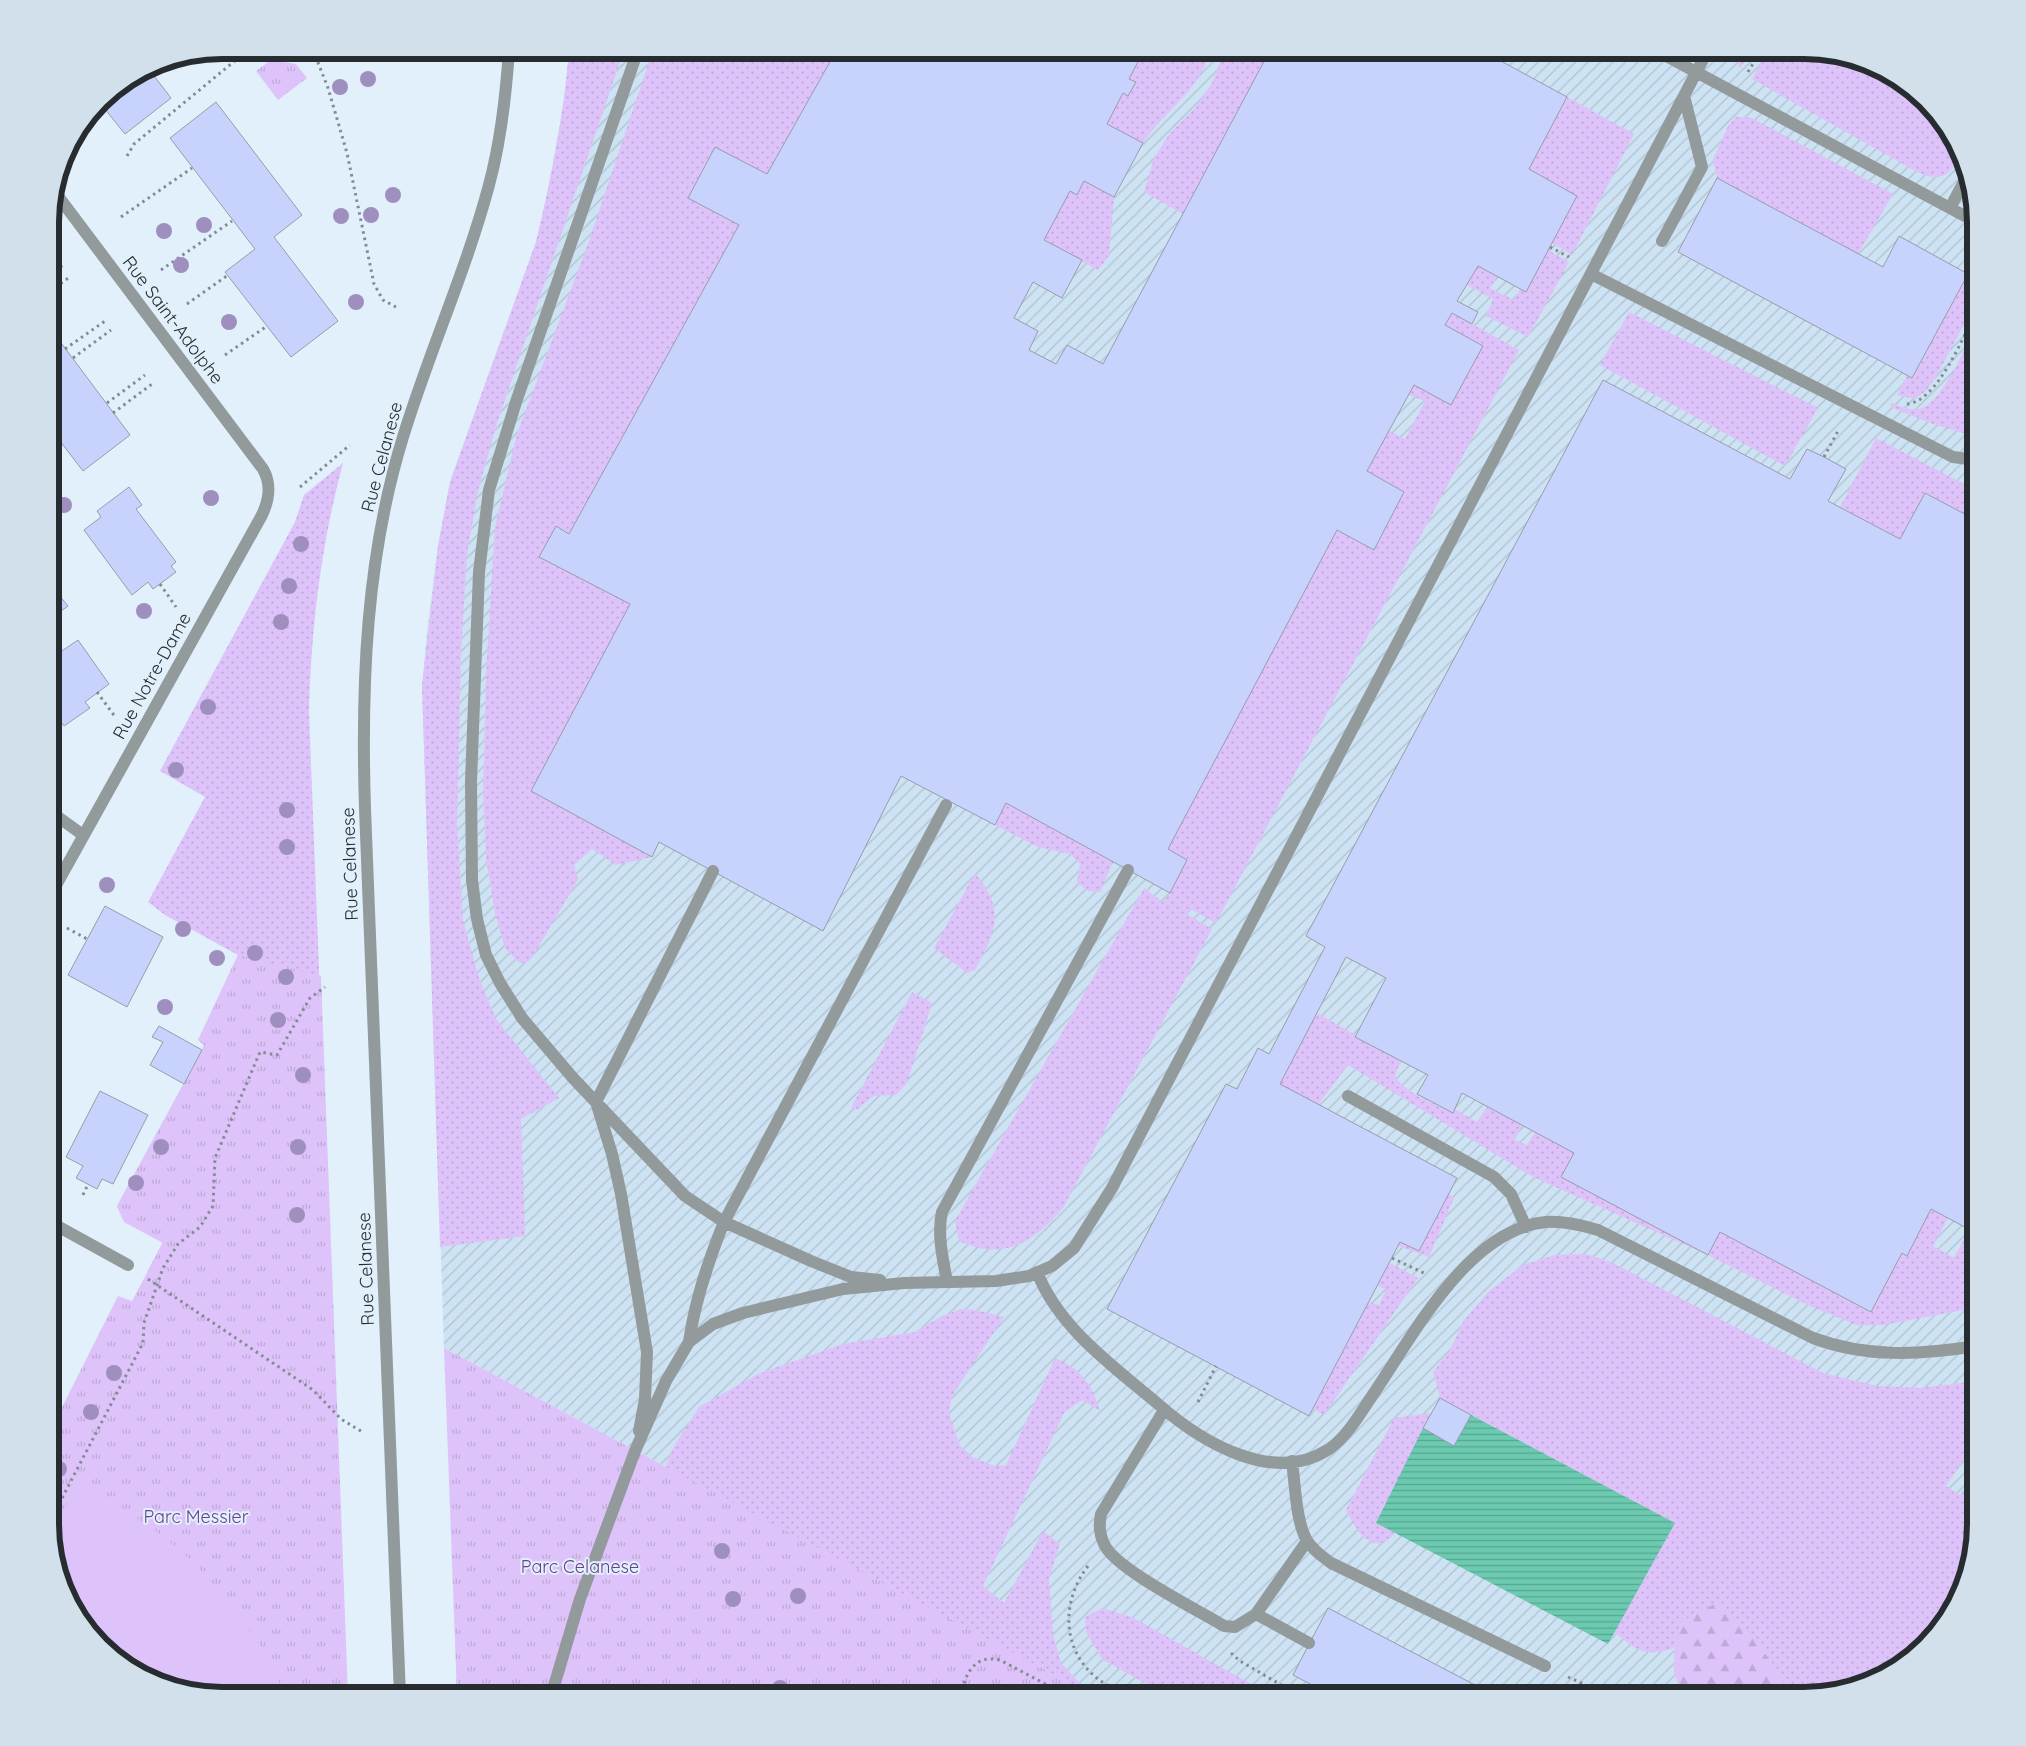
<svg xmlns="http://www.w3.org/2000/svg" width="2026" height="1746" viewBox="0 0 2026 1746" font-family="Quicksand,sans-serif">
  <defs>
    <pattern id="industrial-furrows" width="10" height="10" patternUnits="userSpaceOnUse" patternTransform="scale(1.25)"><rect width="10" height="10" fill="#cde2f2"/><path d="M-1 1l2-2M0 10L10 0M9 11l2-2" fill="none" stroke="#b0c2d0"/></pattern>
    <pattern id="grass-dots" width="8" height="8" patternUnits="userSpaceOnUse" patternTransform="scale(1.25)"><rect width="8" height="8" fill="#ddc3f9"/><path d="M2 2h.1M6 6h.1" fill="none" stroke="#bea8d6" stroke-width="1.8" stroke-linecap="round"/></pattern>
    <pattern id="forest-firs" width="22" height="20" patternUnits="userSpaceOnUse" patternTransform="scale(1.25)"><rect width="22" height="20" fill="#ddc3f9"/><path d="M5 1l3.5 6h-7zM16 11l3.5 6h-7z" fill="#bea8d6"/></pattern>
    <pattern id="park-tufts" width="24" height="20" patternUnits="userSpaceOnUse" patternTransform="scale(1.25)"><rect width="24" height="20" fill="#ddc3f9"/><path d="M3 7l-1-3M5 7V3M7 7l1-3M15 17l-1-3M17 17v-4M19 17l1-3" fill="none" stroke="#bea8d6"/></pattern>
    <pattern id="water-rules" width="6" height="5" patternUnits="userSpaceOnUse" patternTransform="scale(1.25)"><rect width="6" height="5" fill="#6ccab0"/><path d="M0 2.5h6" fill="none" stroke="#59a490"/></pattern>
  </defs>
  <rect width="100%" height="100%" fill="#e1f0fb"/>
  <path fill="url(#industrial-furrows)" d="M569,50H1805L1870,63L1918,93L1963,156L1976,222V1525L1963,1590L1933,1638L1870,1683L1804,1696H1094L444,1348L422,686L427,632L438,546L450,482L536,242L546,201L566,90Z"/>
  <path fill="url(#grass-dots)" d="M569,50H624L496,426L478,491L467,554L461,653L457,824L463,920L479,978L496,1019L559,1098L521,1119L525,1236L440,1247L422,686L438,546L450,482L536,242C551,179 564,115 569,50Z
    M653,50L836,51L767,174L714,147L688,198L739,225L569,534L556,526L539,557L630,604L652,857L616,865L592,849L574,865L578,880L533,956L526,963L518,962L505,948L495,913L486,858L483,793L486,674L495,527L517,434L589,241Z
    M1144,50H1210C1202,89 1163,112 1143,143L1107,124L1123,93L1128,96L1135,82L1129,79Z
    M1225,50H1270L1183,214L1144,192L1154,158L1170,133L1195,108L1212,83Z
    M1734,50H1751L1740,69L1735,57Z
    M1768,50C1798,50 1840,52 1868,63C1885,70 1902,83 1918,93L1920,96L1919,100L1926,104L1962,155C1949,176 1941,183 1917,172L1752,79Z
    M1567,97L1634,134L1572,255L1552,243L1529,169Z
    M1736,117L1752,118L1893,194L1858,254L1717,178L1713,160L1728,126Z
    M1084,181L1114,197L1109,256L1098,270L1044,240L1070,191L1077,195Z
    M1976,248V302L1936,377L1926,391L1914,399L1897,395L1907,376L1913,378L1968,274L1964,271Z
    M1548,250L1569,262L1528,337L1486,316L1493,299L1467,285L1478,266L1497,276L1490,288L1514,300L1520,289L1526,292Z
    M1629,312L1818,408L1785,466L1600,365Z
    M1452,313L1519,350L1216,923L1190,909L1187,914L1212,929L1063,1208C1034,1242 1004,1262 959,1241L955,1221L1144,888L1163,902L1170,893L1168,849L1337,530L1374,550L1404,492L1367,471L1389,431L1405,439L1425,401L1409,395L1414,385L1482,346L1445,325Z
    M1976,327V437L1933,424L1890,407L1892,403C1902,407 1912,412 1922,408C1944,399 1965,347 1976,327Z
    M1876,438L1976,490V520L1925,493L1900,539L1840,507Z
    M343,463C321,545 311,628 309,712L336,1407L147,1272L163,1242L124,1222L117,1206L202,1050L204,1045L198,1040L238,955L165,915L148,902L205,797L160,771L295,522L304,495Z
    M1006,803L1113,862L1100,892L1088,891L1077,882L1080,864L1070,854L1038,847L995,825Z
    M975,873C1006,910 996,932 975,970L967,973L934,948Z
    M912,992L932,1003L907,1083L896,1095L873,1096L857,1110L851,1108Z
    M1317,1013L1401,1061L1395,1075C1401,1091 1437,1105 1453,1113L1455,1109L1477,1122L1487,1107L1522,1125L1515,1140L1527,1145L1535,1132L1574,1153L1561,1177L1720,1232L1871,1312L1902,1253L1907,1256L1931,1209L1948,1218L1933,1246L1954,1258L1969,1230L1976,1233V1301L1964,1310L1883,1325H1857L1812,1307L1708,1255L1533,1177L1348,1065L1318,1105L1280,1084Z
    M1449,1194L1454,1198L1429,1257L1398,1246L1400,1242L1419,1251Z
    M1586,1254L1613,1263L1823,1373L1877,1386L1920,1388L1976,1381V1443L1946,1486L1960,1495L1976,1472V1525L1963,1590L1933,1638L1870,1683L1804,1696H1791L1769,1659L1682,1622L1674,1648C1644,1658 1637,1650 1614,1632L1674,1523L1440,1398L1433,1372L1449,1352L1464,1320L1489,1291L1523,1265L1555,1255Z
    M1390,1263L1418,1278L1324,1415L1313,1409L1369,1302L1379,1305L1386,1290L1377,1285Z
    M961,1309L976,1310L1004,1317L952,1396L949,1413L959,1444L972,1457L995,1466L1006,1465L1055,1358C1081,1369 1092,1384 1100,1411L1082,1400L1064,1413L983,1586L1004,1603L1043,1531L1060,1544L1049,1579L1053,1634L1061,1663L1089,1693L1045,1670L615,1589L673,1448L699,1407L758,1374L843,1344L915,1332L942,1316Z
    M1431,1413L1376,1523L1395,1533C1374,1559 1355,1530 1346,1510L1394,1418Z
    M1102,1608L1132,1617L1272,1696H1167L1102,1659L1086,1632L1085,1617Z"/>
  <path fill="url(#forest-firs)" d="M1715,1604C1749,1622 1772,1663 1791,1696H1684L1674,1674V1648L1682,1622L1696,1613Z"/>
  <path fill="url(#park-tufts)" d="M271,60L296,64L307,78L278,100L256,71Z
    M238,955L321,976L348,1696H221L156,1683L108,1653L68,1600L50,1535V1431L118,1296L132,1301L163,1243L124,1222L117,1206L202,1050L204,1045L198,1040Z
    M444,1348L1094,1696H457Z"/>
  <path fill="#ddc3f9" d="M78,1483C102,1499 129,1512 153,1529C207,1567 261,1635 285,1696H221L156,1683L108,1653L68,1600L50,1535Z"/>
  <path fill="url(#water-rules)" d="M1471,1415L1675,1523L1608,1644L1376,1523L1423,1428L1454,1446Z"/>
  <path fill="#c7d3fc" stroke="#989caa" d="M833,50H1144L1129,79L1136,82L1128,96L1123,93L1107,124L1143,143L1114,197L1084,181L1077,195L1070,191L1044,240L1082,260L1062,298L1033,282L1014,318L1038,331L1029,350L1056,364L1067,345L1103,364L1270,50H1507L1501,61L1567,97L1529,169L1577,196L1526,292L1478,266L1457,301L1478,312L1472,324L1452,313L1445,325L1483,346L1451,405L1414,385L1367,471L1404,492L1374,550L1337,530L1168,849L1187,860L1170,893L1006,803L995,825L901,776L823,931L659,842L652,857L531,791L630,604L539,557L556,526L569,534L739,225L688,198L715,147L767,174L836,51Z
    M148,68L171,98L125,134L100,103L108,93Z
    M216,102L302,215L274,237L338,321L291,357L225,272L255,249L170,138Z
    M1717,178L1883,267L1899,236L1968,274L1912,378L1678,252Z
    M50,328L130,435L83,471L50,428Z
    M1603,380L1790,479L1807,449L1824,457L1846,469L1828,501L1900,539L1925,493L1976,520V1233L1931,1209L1907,1256L1902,1253L1871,1312L1720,1232L1708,1255L1561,1177L1574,1153L1462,1093L1453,1113L1417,1094L1428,1075L1355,1037L1386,978L1346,957L1280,1084L1457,1178L1419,1251L1400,1242L1309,1416L1107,1309L1226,1084L1237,1089L1258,1048L1269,1054L1325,947L1306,936Z
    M129,487L142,505L136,509L176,562L171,566L176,572L153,589L148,582L132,595L84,530L101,517L97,511Z
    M50,584L68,606L50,619Z
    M78,640L109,684L85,702L90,708L64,726L50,707V659Z
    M105,906L163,937L127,1007L68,975Z
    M159,1026L202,1050L184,1084L150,1065L163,1042L152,1037Z
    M100,1091L148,1115L113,1184L102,1179L97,1189L76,1178L83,1166L66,1157Z
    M1440,1398L1471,1415L1454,1446L1423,1428Z
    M1328,1608L1496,1696H1333L1293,1675Z"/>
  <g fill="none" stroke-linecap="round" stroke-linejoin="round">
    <path stroke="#828c94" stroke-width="3" stroke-dasharray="2.5 4" stroke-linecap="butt" d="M265,50L271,60
      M313,50L328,88L347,153L374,284L383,300L396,307
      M1748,72L1761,50
      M97,107L101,104
      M127,156L134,144L248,50
      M121,217L192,168
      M1550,247L1569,257
      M161,270L232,221
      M50,275L63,265
      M50,291L71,276
      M187,304L228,275
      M65,349L105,321
      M225,355L267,326
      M73,358L111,330
      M107,403L145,375
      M1907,404C1937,402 1963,337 1976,312
      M113,413L152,384
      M1824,457L1839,429
      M300,487L350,445
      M160,584L176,607
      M97,692L116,718
      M67,928L87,939
      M83,1195L88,1184
      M1392,1258L1426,1274
      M148,1279L313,1390L341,1419L364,1433
      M1198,1402L1216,1366
      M50,1521L143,1343L144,1323L163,1268L178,1244L200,1227L213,1206L215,1158L260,1052L277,1055L310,998L325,987
      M1088,1566C1061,1601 1061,1650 1098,1679C1107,1686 1119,1691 1129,1696
      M1231,1653L1240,1661L1300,1696
      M1568,1677L1610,1696
      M961,1696C965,1674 974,1654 1000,1660L1068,1696"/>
    <path stroke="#929a9b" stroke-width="12" d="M638,50L516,402L489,490L479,572L471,781L472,880L477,919L486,955L500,983L522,1018L573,1078L685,1196L724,1222L811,1261L851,1277L880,1280
      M1655,50L1976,222
      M1950,208L1967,176
      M1662,241L1702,167L1684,96
      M1591,274L1953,457L1976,460
      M1348,1096L1494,1177L1511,1194L1526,1227
      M1037,1272C1059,1328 1113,1366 1158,1404C1200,1441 1273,1486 1329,1449C1348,1436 1361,1412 1374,1393C1413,1336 1468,1229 1546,1222C1564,1221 1581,1225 1598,1230L1813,1338C1867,1358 1920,1355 1976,1346
      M947,1282C943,1259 937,1235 942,1212L1128,870
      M689,1342C695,1300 708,1262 724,1222L946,805
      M1164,1410L1101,1514C1099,1525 1099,1533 1104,1544C1115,1569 1198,1610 1224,1626L1235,1627L1256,1614L1307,1541
      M639,1431L645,1399L647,1352L621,1194L612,1154L596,1102L713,871
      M1292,1461C1295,1483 1296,1525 1308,1542C1314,1551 1323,1557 1331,1563L1545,1666
      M1256,1614L1309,1643
      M551,1696L580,1599L635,1451L666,1381L689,1342L713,1324L743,1313L843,1289L904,1283L996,1281L1029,1276L1052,1266L1074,1248L1112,1188L1708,50"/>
    <path stroke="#929a9b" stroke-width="12" d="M50,806L58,817L83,835
      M50,896L262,515C269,500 272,485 263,469L55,192
      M50,1222L128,1265"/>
    <path stroke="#929a9b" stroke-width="12" d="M400,1696L365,809C361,684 366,557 403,437C429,352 466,271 489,185C501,141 506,95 509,50"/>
  </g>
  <g fill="#9f8fbf">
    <circle cx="368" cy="79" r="8"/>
    <circle cx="340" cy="87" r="8"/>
    <circle cx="393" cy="195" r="8"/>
    <circle cx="371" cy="215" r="8"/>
    <circle cx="341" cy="216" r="8"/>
    <circle cx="204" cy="225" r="8"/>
    <circle cx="164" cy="231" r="8"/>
    <circle cx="181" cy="265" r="8"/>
    <circle cx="356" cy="302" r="8"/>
    <circle cx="229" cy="322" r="8"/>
    <circle cx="211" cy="498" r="8"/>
    <circle cx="64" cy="505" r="8"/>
    <circle cx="301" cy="544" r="8"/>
    <circle cx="289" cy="586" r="8"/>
    <circle cx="144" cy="611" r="8"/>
    <circle cx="281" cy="622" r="8"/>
    <circle cx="208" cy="707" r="8"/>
    <circle cx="176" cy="770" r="8"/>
    <circle cx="287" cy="810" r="8"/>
    <circle cx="287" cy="847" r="8"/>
    <circle cx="107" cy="885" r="8"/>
    <circle cx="183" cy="929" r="8"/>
    <circle cx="255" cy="953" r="8"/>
    <circle cx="217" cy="958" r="8"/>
    <circle cx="286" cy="977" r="8"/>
    <circle cx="165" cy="1007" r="8"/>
    <circle cx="278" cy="1020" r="8"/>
    <circle cx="303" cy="1075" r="8"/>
    <circle cx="161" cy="1147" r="8"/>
    <circle cx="298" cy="1147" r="8"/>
    <circle cx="136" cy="1183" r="8"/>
    <circle cx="297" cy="1215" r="8"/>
    <circle cx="114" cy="1373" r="8"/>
    <circle cx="91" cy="1412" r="8"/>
    <circle cx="59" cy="1469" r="8"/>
    <circle cx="722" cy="1551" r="8"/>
    <circle cx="798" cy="1596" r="8"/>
    <circle cx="733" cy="1599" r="8"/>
    <circle cx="780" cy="1688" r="8"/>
  </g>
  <g text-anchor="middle" stroke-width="4" stroke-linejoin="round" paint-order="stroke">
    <g font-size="18" fill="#272c31" stroke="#e1f0fb">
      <text transform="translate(173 320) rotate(53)" y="6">Rue Saint-Adolphe</text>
      <text transform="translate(382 457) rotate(-75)" y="6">Rue Celanese</text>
      <text transform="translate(152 676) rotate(-61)" y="6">Rue Notre-Dame</text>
      <text transform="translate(350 864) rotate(-92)" y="6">Rue Celanese</text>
      <text transform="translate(366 1269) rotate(-92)" y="6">Rue Celanese</text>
    </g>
    <g font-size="18" fill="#69408e" stroke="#e1f0fb">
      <text x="196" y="1523">Parc Messier</text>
      <text x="580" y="1573">Parc Celanese</text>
    </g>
  </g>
  <path d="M0 0H2026V1746H0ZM222 59H1804A163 163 0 0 1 1967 222V1524A163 163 0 0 1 1804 1687H222A163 163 0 0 1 59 1524V222A163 163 0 0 1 222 59Z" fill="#d2e0eb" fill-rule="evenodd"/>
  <path fill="none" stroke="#272c31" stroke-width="6" d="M222 59H1804A163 163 0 0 1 1967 222V1524A163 163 0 0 1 1804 1687H222A163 163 0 0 1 59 1524V222A163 163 0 0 1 222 59Z"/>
</svg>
